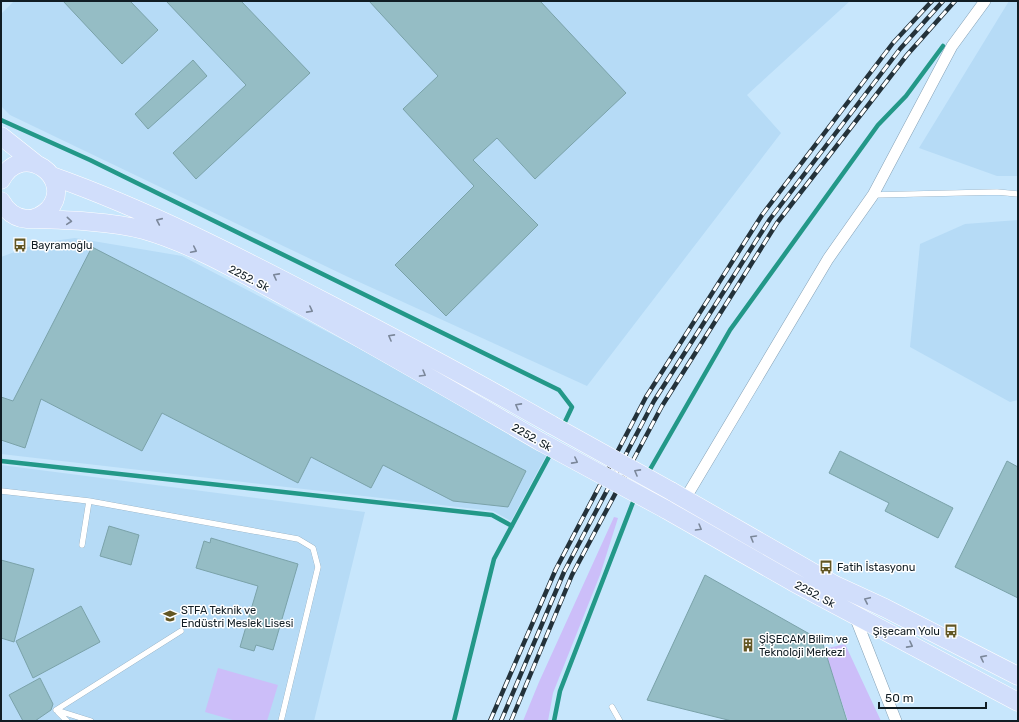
<svg xmlns="http://www.w3.org/2000/svg" width="1019" height="722" viewBox="0 0 1019 722" font-family="Rubik,sans-serif">
  <rect width="100%" height="100%" fill="#c7e6fc"/>
  <path fill="#b6dbf6" d="M14,1H850L747,95L781,133L587,386L346,276L10,115L1,106V14Z
    M1009,1H1018V176H997L919,148Z
    M1018,220V400L1010,402L910,347L920,244L965,224Z
    M75,238L182,256L550,448L511,521L493,511L1,454V257L39,243Z
    M1,465L365,512L314,721H1Z"/>
  <path fill="#ccbef9" d="M614,517L618,518L600,575L553,693L548,721H523L539,682Z
    M845,644L881,721H848L824,649Z
    M218,668L278,685L267,721H236L205,712Z"/>
  <g fill="none" stroke-linecap="round" stroke-linejoin="round">
    <path stroke="#239888" stroke-width="4.5" d="M1,120L90,160L559,390L572,407L563,426
      M1,461L492,515L512,526
      M648,473L730,330L878,125L906,96L943,46
      M454,721L494,559L551,453
      M554,721L560,691L635,497"/>
  </g>
  <path fill="#95bdc5" stroke="#7aa2a9" d="M63,1H130L158,30L122,64Z
    M166,1H241L310,73L196,179L173,153L246,85Z
    M369,1H540L626,93L535,179L497,138L473,160L538,225L446,316L395,265L474,186L403,109L438,76Z
    M193,60L207,76L148,129L135,114Z
    M92,247L526,471L508,507L453,501L383,465L371,488L311,457L298,483L162,413L142,451L41,399L25,448L1,440V397L13,401Z
    M840,451L953,508L938,538L885,511L889,503L829,473Z
    M1007,461L1018,467V598L955,567Z
    M109,526L139,535L131,565L100,556Z
    M211,538L298,564L273,650L256,645L254,651L240,647L258,586L196,568L204,541L210,543Z
    M1,560L34,569L14,642L1,638Z
    M705,575L822,641L847,721H732L647,700Z
    M81,606L100,642L33,678L16,641Z
    M40,678L53,704L51,710L35,721H23L9,695Z"/>
  <g fill="none" stroke-linecap="round" stroke-linejoin="round">
    <g stroke="#84a1b6" stroke-width="6">
      <path id="service" d="M873,195L997,192L1018,194
        M1,491L89,501L298,539L313,548L318,567L281,721
        M82,545L89,501
        M612,707L620,721
        M56,710L181,631
        M56,710L91,721
        M58,712L67,721"/>
    </g>
    <g stroke="#84a1b6" stroke-width="12">
      <path id="minor" d="M682,504L828,259L873,195L952,46L985,1
        M854,614L896,721"/>
    </g>
    <g stroke="#fff" stroke-width="19">
      <path id="primary" d="M1,136L35,163
        M52,176C148,210 239,257 329,304C404,343 479,383 552,425
        M1,180C23,139 75,179 49,209C43,215 36,219 27,219C15,218 7,212 1,201
        M30,219C65,220 111,221 144,230C193,244 242,273 286,297C372,344 456,393 541,442
        M671,491L835,585L885,608L1018,676
        M665,509L793,582L1018,702"/>
    </g>
    <use href="#service" stroke="#fff" stroke-width="5.5"/>
    <use href="#minor" stroke="#fff" stroke-width="11"/>
    <use href="#primary" stroke="#d1defb" stroke-width="18"/>
    <g stroke="#24323a" stroke-width="4.5">
      <path id="rail" d="M490,721L556,569L646,397L762,215L893,43L932,1
        M501,721L564,572L654,401L770,219L900,49L943,1
        M511,721L572,575L662,406L777,223L907,55L955,1"/>
    </g>
    <use href="#rail" stroke="#fff" stroke-width="3" stroke-dasharray="9" stroke-linecap="butt"/>
    <g stroke="#fff" stroke-width="19" stroke-linecap="butt">
      <path id="primary-bridge" d="M552,425L671,491
        M541,442L665,509"/>
    </g>
    <use href="#primary-bridge" stroke="#d1defb" stroke-width="18"/>
  </g>
  <defs><path id="oneway-chevron" d="M-2-3.5L2.5 0L-2 3.5" fill="none" stroke-width="1.6" stroke-linecap="round" stroke-linejoin="round"/></defs>
  <g stroke="#7b879a">
    <use href="#oneway-chevron" transform="translate(69 221) rotate(5)"/>
    <use href="#oneway-chevron" transform="translate(159 221) rotate(-156)"/>
    <use href="#oneway-chevron" transform="translate(194 250) rotate(26)"/>
    <use href="#oneway-chevron" transform="translate(276 276) rotate(-152)"/>
    <use href="#oneway-chevron" transform="translate(310 310) rotate(28)"/>
    <use href="#oneway-chevron" transform="translate(391 337) rotate(-151)"/>
    <use href="#oneway-chevron" transform="translate(423 374) rotate(30)"/>
    <use href="#oneway-chevron" transform="translate(518 406) rotate(-151)"/>
    <use href="#oneway-chevron" transform="translate(575 461) rotate(28)"/>
    <use href="#oneway-chevron" transform="translate(637 472) rotate(-151)"/>
    <use href="#oneway-chevron" transform="translate(699 528) rotate(30)"/>
    <use href="#oneway-chevron" transform="translate(753 538) rotate(-150)"/>
    <use href="#oneway-chevron" transform="translate(867 600) rotate(-155)"/>
    <use href="#oneway-chevron" transform="translate(910 645) rotate(28)"/>
    <use href="#oneway-chevron" transform="translate(983 658) rotate(-153)"/>
  </g>
  <defs>
    <g id="bus-bare" transform="scale(1.08)"><path d="M-5-6H5V4H4V6H2V4H-2V6H-4V4H-5ZM-3.5-4V0h7V-4ZM-3.5 1.2v1.5H-2V1.2ZM2 1.2v1.5H3.5V1.2Z" fill="#625623" stroke="#fff" stroke-width="2.5" paint-order="stroke"/></g>
    <g id="school-bare" transform="scale(1.08)"><path d="M0-5L7-2L0 1L-7-2ZM-4 1L0 2.5L4 1V4Q0 6-4 4Z" fill="#625623" stroke="#fff" stroke-width="2.5" paint-order="stroke"/></g>
    <g id="building-bare" transform="scale(1.08)"><path d="M-4-6H4V6H1V3H-1V6H-4ZM-2.5-4.3h1.7v1.8h-1.7ZM.8-4.3h1.7v1.8H.8ZM-2.5-1h1.7V.8h-1.7ZM.8-1h1.7V.8H.8Z" fill="#625623" stroke="#fff" stroke-width="2.5" paint-order="stroke"/></g>
  </defs>
  <g fill-rule="evenodd">
    <use href="#bus-bare" x="20" y="245"/>
    <use href="#bus-bare" x="826" y="567"/>
    <use href="#school-bare" x="170" y="616"/>
    <use href="#bus-bare" x="951" y="631"/>
    <use href="#building-bare" x="748" y="645"/>
  </g>
  <g text-anchor="middle" stroke-width="3" stroke-linejoin="round" paint-order="stroke">
    <g font-size="11" fill="#111d24" stroke="#fff" text-anchor="start">
      <text x="31" y="249">Bayramoğlu</text>
      <text x="837" y="571">Fatih İstasyonu</text>
      <text x="181" y="614">STFA Teknik ve<tspan x="181" dy="13">Endüstri Meslek Lisesi</tspan></text>
      <text x="940" y="635" text-anchor="end">Şişecam Yolu</text>
      <text x="759" y="643">ŞİŞECAM Bilim ve<tspan x="759" dy="13">Teknoloji Merkezi</tspan></text>
    </g>
    <g font-size="11" fill="#111d24" stroke="#fff">
      <text transform="translate(249 278) rotate(27)" y="4">2252. Sk</text>
      <text transform="translate(532 437) rotate(30)" y="4">2252. Sk</text>
      <text transform="translate(815 594) rotate(28)" y="4">2252. Sk</text>
    </g>
  </g>
  <rect width="1019" height="722" fill="none" stroke="#111d24" stroke-width="4"/>
  <path d="M879 702v6h107v-6" fill="none" stroke="#111d24" stroke-width="2"/>
  <text x="885" y="702" font-size="12" fill="#111d24" stroke="#ffffff" stroke-width="3" paint-order="stroke">50 m</text>
</svg>
